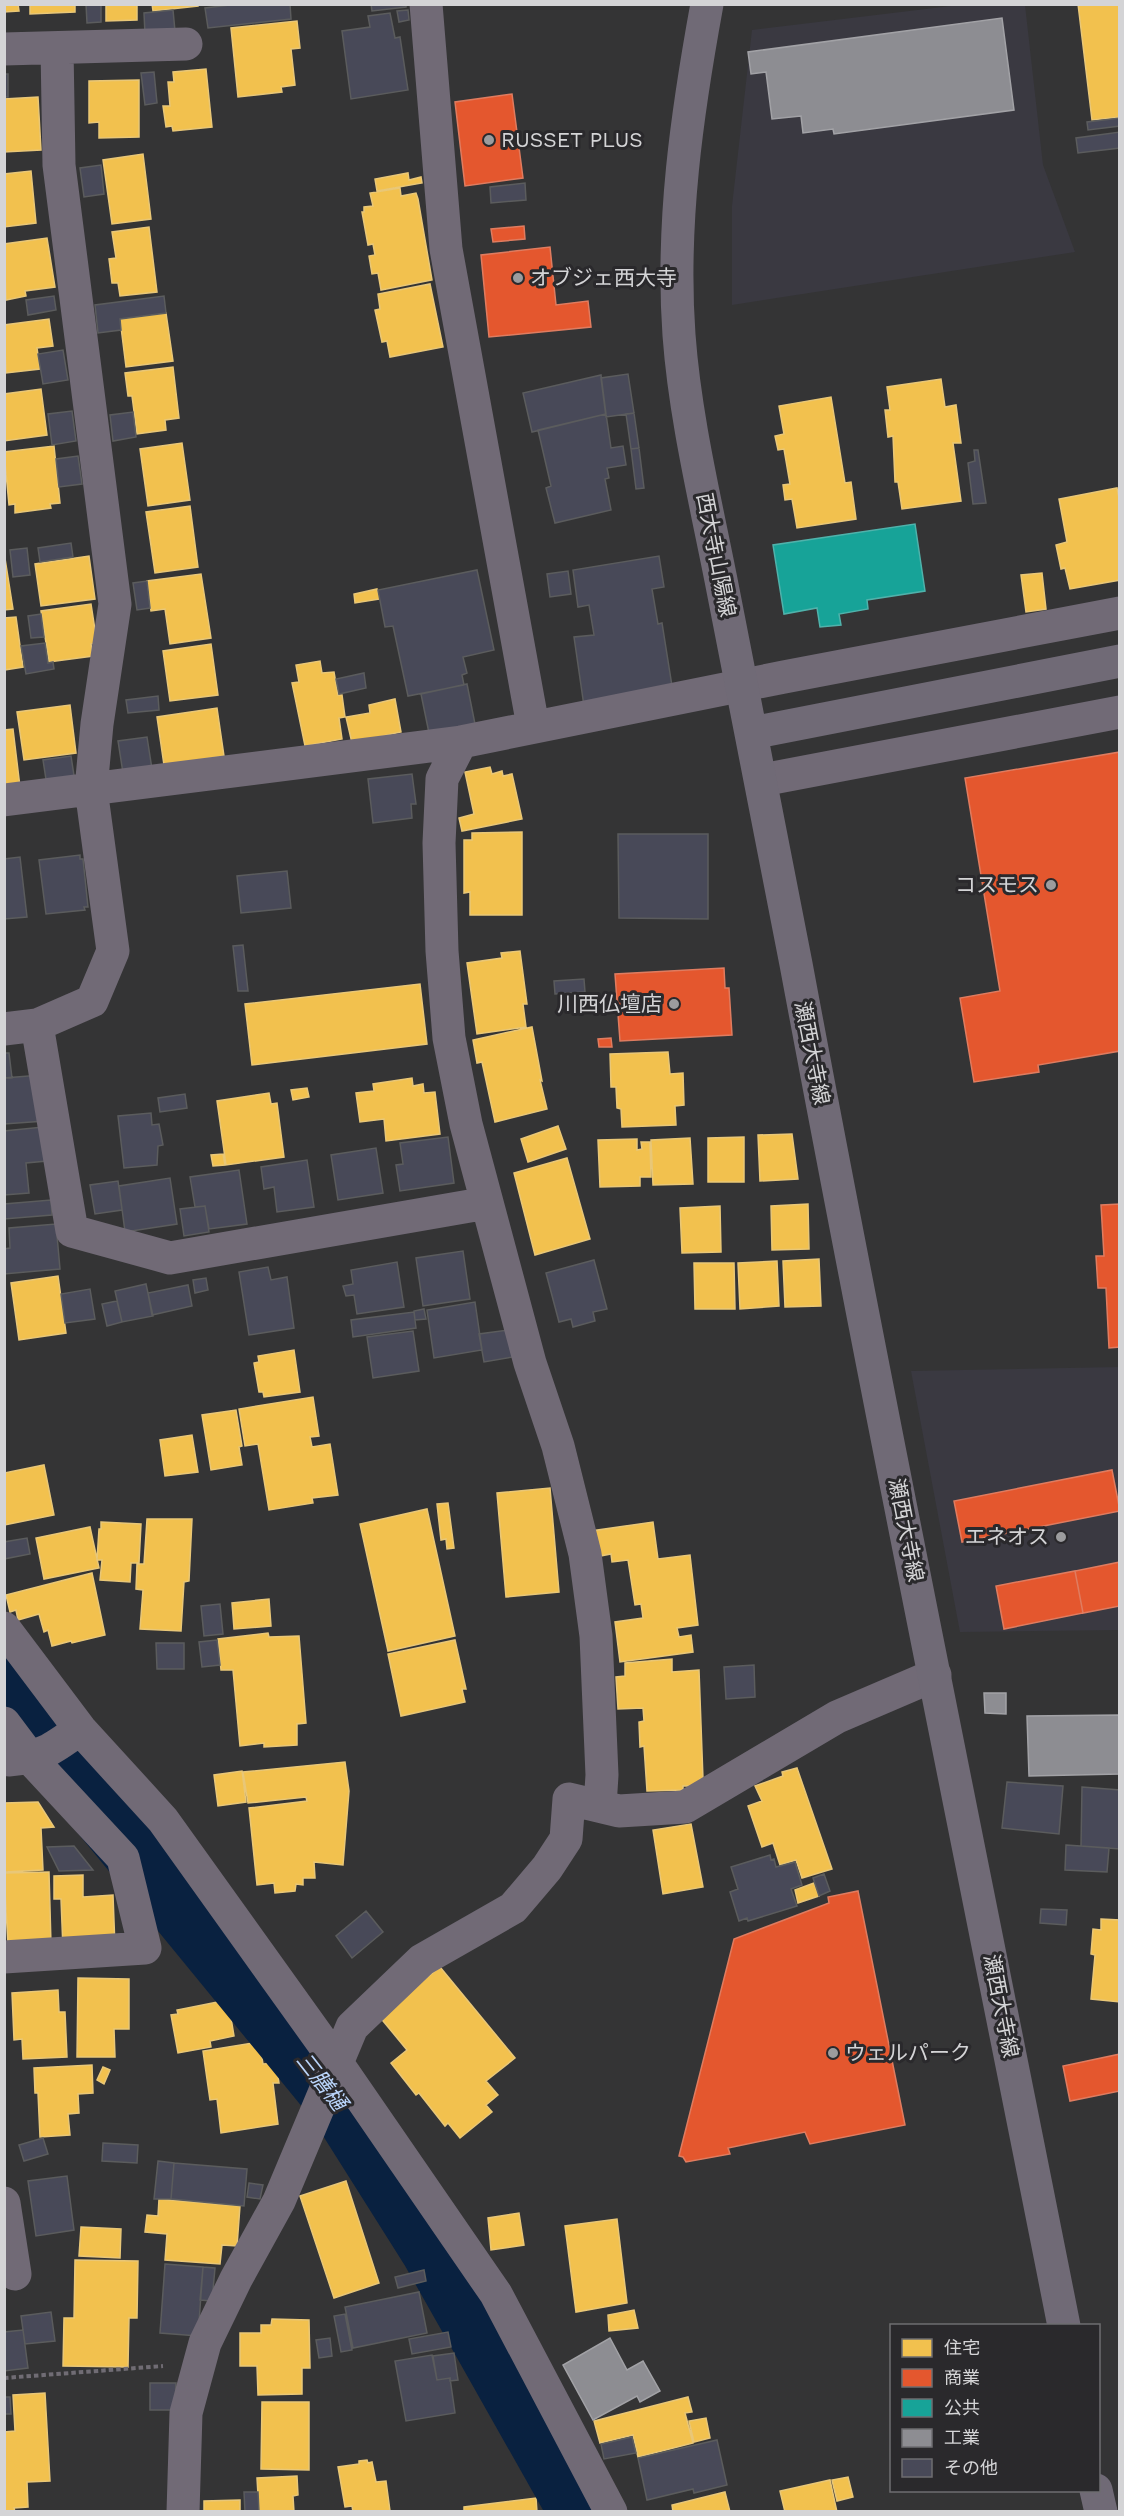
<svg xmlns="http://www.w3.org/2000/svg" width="1124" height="2516" viewBox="0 0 1124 2516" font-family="'Work Sans','Noto Sans JP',sans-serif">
  <rect width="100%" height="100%" fill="#343435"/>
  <path fill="#3a3941" d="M959,5H1025L1043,165L1075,252L732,305V206L752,30Z
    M1119,1367V1630L960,1632L911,1371Z"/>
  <path fill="#f2c14e" stroke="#e9c777" stroke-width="1.5" d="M4,4H18L19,11L4,12Z
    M30,4H75V12L30,14Z
    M106,4H137V20L106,21Z
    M152,4H198V6L153,11Z
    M1078,4H1120V117L1092,120Z
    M297,21L300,48L291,49L295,85L281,87L282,92L238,97L231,28Z
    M206,69L212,127L173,131L172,126L166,127L163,106H170L168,82H174L173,72Z
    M139,80V137L99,138V122L89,123V81Z
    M38,97L41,150L4,152V99Z
    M143,154L151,219L112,224L103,160Z
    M31,171L36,223L4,227V174Z
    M408,173L409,180L421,177L422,183L377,191L375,179Z
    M400,188L401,196L416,193L418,199L432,280L381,290L378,273L372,274L369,256L375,255L373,244L368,245L362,212H364V207L373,206L370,193Z
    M149,227L157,292L120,296L118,283H112L109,259L116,258L112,232Z
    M47,238L55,287L25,291L26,296L6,300L4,244Z
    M430,284L443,347L390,357L387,341L382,342L375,310L380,309L378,294Z
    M166,313L173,361L126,367L120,319Z
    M49,319L53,346L37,348L40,369L6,373L4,325Z
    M173,367L179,418L165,420L166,430L137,434L132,396H128L125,373Z
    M941,379L945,407L956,405L961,443H953L961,501L902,509L898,482H895L893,436L888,437L885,410H890L887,387Z
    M41,389L47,435L4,441V394Z
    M831,397L845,483L851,482L856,519L797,528L792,499L785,500L783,485L790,484L784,449L778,450L775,436L784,434L779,406Z
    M182,443L190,500L148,506L140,449Z
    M54,446L60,503L50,504L51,508L15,513V504L9,505L4,452Z
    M1117,488L1120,503V580L1070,589L1065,568L1061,569L1056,545L1067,542L1059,499Z
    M190,506L198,567L155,573L146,512Z
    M4,552L13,609L4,610Z
    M89,556L95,599L41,606L35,564Z
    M1042,573L1046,609L1026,612L1021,575Z
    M201,574L211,638L170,644L165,609L151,611L147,581Z
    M377,589L380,599L355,603L354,594Z
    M91,604L97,643L91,644L93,656L49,662L41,611Z
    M16,617L23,667L4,670V618Z
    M211,644L218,695L170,701L163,651Z
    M320,661L322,673L334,672L338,695H342L345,717L339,718L342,739L305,746L292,683L299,682L296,665Z
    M395,699L401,732L352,743L346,717L370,713L369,705Z
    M70,705L76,753L24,760L17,712Z
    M217,708L224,756L164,765L157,717Z
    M13,729L20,787L4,789V730Z
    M490,767L492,774L502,771L503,776L512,774L522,819L462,831L459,818L474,814L465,772Z
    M522,832V915H470V892L464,893V840H472V833Z
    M520,951L527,1004H523L526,1027L477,1034L467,963L502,958L501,953Z
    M420,984L427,1044L252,1065L245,1004Z
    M532,1027L542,1081L540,1080L547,1109L495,1122L482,1062L477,1063L473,1040Z
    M668,1052L670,1074L683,1073L684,1105L675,1106L676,1125L622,1127L621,1109L617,1108L616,1087H611L610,1054Z
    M412,1078L413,1086L423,1084L424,1093L435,1092L440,1134L386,1141L384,1119L360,1122L356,1093L374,1091L373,1084Z
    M307,1088L309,1097L293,1100L291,1090Z
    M269,1093L271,1104L277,1103L284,1157L226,1165L217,1101Z
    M558,1126L566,1149L528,1162L521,1139Z
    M792,1134L798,1179L760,1181L758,1135Z
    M744,1137V1182H708V1138Z
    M690,1138L693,1184L653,1185L651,1140Z
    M637,1139V1150L642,1149L641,1142H650L651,1177H640V1186L600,1187L598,1140Z
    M223,1154L225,1165L213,1166L211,1155Z
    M567,1158L590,1239L535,1255L514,1173Z
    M808,1204L809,1249L772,1250L771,1206Z
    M720,1206L721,1252L682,1253L680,1208Z
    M819,1259L821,1306L785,1307L783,1261Z
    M777,1261L779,1306L740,1309L738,1263Z
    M694,1263H734L735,1309H695Z
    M58,1276L66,1333L19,1340L11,1283Z
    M294,1350L300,1392L264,1397L263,1392H259L254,1363L259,1362L258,1356Z
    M313,1397L319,1436L310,1437L312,1447L330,1444L338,1495L312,1498L313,1503L269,1510L258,1444L245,1446L239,1409Z
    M236,1410L242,1446L239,1447L242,1465L211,1470L202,1415Z
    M192,1435L198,1472L165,1476L160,1440Z
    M44,1465L54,1515L4,1525V1473Z
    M550,1488L559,1592L506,1597L497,1493Z
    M448,1503L454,1548L447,1549L446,1539L441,1540L437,1504Z
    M427,1509L455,1636L388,1651L360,1524Z
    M147,1519H192L189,1581L184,1582L181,1631L140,1629L143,1590L136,1589L137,1564H144Z
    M101,1522L141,1524L139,1563H131L130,1582L100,1580L102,1560H97L99,1529H101Z
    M653,1522L658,1559L690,1555L698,1625L677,1628L679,1637L691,1635L693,1652L620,1662L615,1622L643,1618L641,1604L635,1605L628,1560L612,1562L611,1554L595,1557L591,1531Z
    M90,1527L99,1568L44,1579L36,1538Z
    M92,1573L105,1635L72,1643L71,1641L52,1646L48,1630L44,1632L39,1614L18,1620L16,1610L10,1612L6,1595Z
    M269,1599L271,1626L234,1629L232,1603Z
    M268,1633L269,1637L299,1636L306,1723L297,1724V1745L264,1747V1743L240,1746L233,1670H221L218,1639Z
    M455,1640L466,1689H462L465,1702L401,1716L388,1654Z
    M672,1659V1672L699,1670L703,1779H700V1786H683V1790L647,1791L644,1746L640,1747L639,1722L644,1721L643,1708L618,1709L616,1677L625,1676V1663Z
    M345,1762L349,1791L343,1865L314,1862L315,1878H303V1885L296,1884L295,1891L275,1893L274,1883L257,1885L249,1808L307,1801L306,1797L248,1803L243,1772Z
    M797,1768L832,1869L802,1878L796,1860L780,1865L773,1843L762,1847L748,1806L762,1801L755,1786L783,1776L782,1772Z
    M242,1771L246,1802L218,1806L214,1775Z
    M38,1802L54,1827L41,1828L43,1870L4,1872V1803Z
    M691,1824L703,1887L663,1894L653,1830Z
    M49,1872L51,1944L8,1945L4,1873Z
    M83,1875V1897L113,1895L115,1947L63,1949L61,1899H54V1876Z
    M814,1883L819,1896L798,1903L795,1890Z
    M1101,1919L1120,1920V2002L1091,1999L1095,1955L1091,1954L1093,1929L1101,1930Z
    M440,1967L515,2058L486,2081L498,2095L486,2105L492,2112L460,2138L448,2123L445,2126L419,2093L416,2095L391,2063L407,2050L379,2016Z
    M78,1978L129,1979V2029H114L115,2057H77Z
    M58,1990L59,2012H65L67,2057L23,2059L22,2039L14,2040L12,1993Z
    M228,2000L234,2036L210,2041L211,2047L178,2053L171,2015L178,2014L177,2010Z
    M259,2042L263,2064L276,2063L279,2083H273L278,2124L221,2133L217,2099L210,2100L203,2051Z
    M92,2065L93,2093L78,2094L79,2113L68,2114L70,2135L40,2137L38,2093H35L34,2068Z
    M103,2067L110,2070L104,2084L97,2080Z
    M346,2181L379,2283L334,2298L300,2196Z
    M159,2199L240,2206L237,2246L222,2245L220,2264L165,2260L167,2234L145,2232L147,2215L158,2216Z
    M519,2213L524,2245L491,2250L488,2218Z
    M617,2219L627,2303L576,2312L565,2226Z
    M81,2227L121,2229L120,2258L79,2256Z
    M75,2260L138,2261L137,2318H129L128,2367L63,2366L64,2318H74Z
    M634,2310L638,2328L609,2331L608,2315Z
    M272,2319L309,2320L310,2368H302V2394L258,2395L257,2366H240V2333H261V2325H271Z
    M45,2393L50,2481L27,2482L28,2507L14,2508L15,2512H4V2432L15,2431L13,2395Z
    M688,2397L692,2412L685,2413L693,2443L638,2457L633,2435L600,2443L594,2421Z
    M262,2402H309V2470L261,2469Z
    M706,2418L710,2438L694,2442L689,2421Z
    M367,2460L368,2463L372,2462L376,2482L386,2481L390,2511L353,2512L352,2506L345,2507L338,2467L359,2464V2461Z
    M297,2476L298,2495L293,2496L294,2512H259L257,2478Z
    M848,2477L853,2497L837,2501L832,2480Z
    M830,2480L837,2512H785L780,2491Z
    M725,2492L730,2512H673L672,2505Z
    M536,2498L537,2512H464V2507Z
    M240,2500V2512H204V2501Z"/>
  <path fill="#e4572e" stroke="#df7c60" stroke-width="1.5" d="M512,94L523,178L465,186L455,102Z
    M524,226L525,239L493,242L491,229Z
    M550,247L556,305L588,301L591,327L489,337L481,255Z
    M1120,752V1051L1038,1065L1039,1072L974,1082L960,998L1000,991L965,778Z
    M724,968L725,988H729L732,1035L620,1041L615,974Z
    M611,1038L612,1047H599L598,1039Z
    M1120,1204V1347L1109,1348L1106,1288H1098L1096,1256H1104L1101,1205Z
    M1112,1470L1120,1511L962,1542L954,1501Z
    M1120,1562V1606L1083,1613L1075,1571Z
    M1075,1571L1083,1613L1004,1629L996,1586Z
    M858,1891L905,2125L810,2144L805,2132L728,2148L730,2154L686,2162L683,2157L679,2156L734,1939L829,1903L828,1897Z
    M1120,2054V2091L1070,2101L1063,2066Z"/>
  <path fill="#17a398" stroke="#50b2ab" stroke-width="1.5" d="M915,524L925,591L867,600L868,609L839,614L841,625L820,627L817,608L784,614L773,545Z"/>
  <path fill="#8d8d92" stroke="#a2a2a6" stroke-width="1.5" d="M1002,18L1014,110L834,134L833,129L803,133L801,116L772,119L766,72L751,74L748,52Z
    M984,1693H1006V1714L985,1713Z
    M1120,1715V1774L1029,1776L1027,1716Z
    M610,2338L627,2370L643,2361L660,2391L640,2402L637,2396L593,2420L563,2365Z"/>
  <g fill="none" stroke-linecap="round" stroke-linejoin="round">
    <path stroke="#092140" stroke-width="66" d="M4,1691L340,2101L434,2250L582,2512"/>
  </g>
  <path fill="#484958" stroke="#5b5c5d" stroke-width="1.5" d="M86,4H101V22L87,23Z
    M238,4H290L291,19L208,28L205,8Z
    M371,4H406V7L372,11Z
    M173,10L175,31L145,34L144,13Z
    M408,10L409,20L399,22L397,11Z
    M390,13L395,38L400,37L408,90L351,99L342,31L370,27L368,16Z
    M154,72L157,103L145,105L141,73Z
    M4,74H8V97H4Z
    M1120,118V126L1088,130L1087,122Z
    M1120,132V148L1078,153L1076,138Z
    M101,165L104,194L84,197L80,168Z
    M525,183L526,200L491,203L490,187Z
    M54,296L56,310L28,315L26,300Z
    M164,296L166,313L120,319L121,330L98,333L95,305Z
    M63,350L68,380L43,384L38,354Z
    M628,374L634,413L606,417L601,378Z
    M601,375L606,414L532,432L523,393Z
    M72,411L76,441L52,445L48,414Z
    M133,412L136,437L113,441L110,415Z
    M634,413L639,448L631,449L626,414Z
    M606,414L611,448L623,446L626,465L607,468L609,478L605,479L611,510L555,523L546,488L551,486L538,430Z
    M639,448L644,488L636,489L631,449Z
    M974,450H978L986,503L973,504L968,463L975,461Z
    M78,456L82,484L59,487L56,459Z
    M71,543L73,557L40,562L38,548Z
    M27,548L30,575L13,577L10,550Z
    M659,556L664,587L652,589L658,624L662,623L672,686L585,713L574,637L594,635L589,605L578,607L573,570Z
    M477,570L494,650L463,657L467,673L462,675L464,685L408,696L393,626L385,627L378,590Z
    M568,571L571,594L550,597L547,574Z
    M147,581L150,608L137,610L133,583Z
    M41,614L44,637L31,638L28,616Z
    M45,643L48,663L53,662L54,669L26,674L21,646Z
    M364,673L366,688L339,694L336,679Z
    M467,684L475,724L429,733L421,694Z
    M158,696L159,710L128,713L126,700Z
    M147,737L152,769L123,773L118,741Z
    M71,756L75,782L47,786L43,760Z
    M412,774L416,804H411L412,818L373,823L368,779Z
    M618,834H708V919L619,918Z
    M80,855V859H83L88,907H84L85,910L46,914L39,860Z
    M20,857L27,917L4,919V859Z
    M287,871L291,908L241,913L237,876Z
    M243,945L248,991H238L233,946Z
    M584,979L585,992L555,994L554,981Z
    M4,1053H9L12,1078H4Z
    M41,1075L45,1121L4,1124V1078Z
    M185,1094L187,1108L160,1112L158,1098Z
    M151,1113L152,1125L159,1124L163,1145L158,1146L157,1165L124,1168L118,1116Z
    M43,1127L47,1161L26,1163L29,1193L4,1195V1131Z
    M448,1137L454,1183L400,1191L396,1165L403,1164L400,1143Z
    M376,1148L383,1193L338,1200L331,1155Z
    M307,1160L314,1207L277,1212L274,1187L264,1189L261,1167Z
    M239,1170L247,1224L209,1229L205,1206L195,1207L190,1177Z
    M170,1178L177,1224L125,1232L119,1186Z
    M118,1181L122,1210L95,1214L90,1185Z
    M51,1200L52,1215L4,1219V1204Z
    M205,1206L209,1232L184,1236L180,1209Z
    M56,1224L60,1269L4,1274V1249L10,1248L9,1228Z
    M463,1251L470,1299L423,1306L416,1258Z
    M594,1260L607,1309L593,1312L595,1321L573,1327L571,1319L559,1322L546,1273Z
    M397,1262L404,1307L357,1314L354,1295L346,1296L343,1286L353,1284L351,1270Z
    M268,1267L271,1280L287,1277L294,1328L249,1335L239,1272Z
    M206,1278L208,1290L195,1293L193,1280Z
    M146,1284L153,1316L122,1322L115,1291Z
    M188,1285L192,1306L152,1315L148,1293Z
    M90,1289L95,1319L65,1323L61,1294Z
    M117,1301L122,1322L107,1326L102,1304Z
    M475,1302L482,1350L434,1358L427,1310Z
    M424,1309L426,1319L415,1320L414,1311Z
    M414,1312L416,1328L353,1337L351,1320Z
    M508,1330L513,1357L484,1362L479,1334Z
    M413,1331L419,1371L373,1378L367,1337Z
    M27,1538L30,1554L4,1559V1542Z
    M220,1604L223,1634L204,1636L201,1606Z
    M217,1640L220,1665L202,1667L199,1642Z
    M156,1643H184V1669H157Z
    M754,1665L755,1697L726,1699L724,1667Z
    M1007,1782L1063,1786L1059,1834L1002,1828Z
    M1082,1787L1120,1790V1849L1081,1846Z
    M1066,1845L1109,1848L1107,1872L1065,1870Z
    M74,1846L93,1870L59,1871L47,1847Z
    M770,1855L771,1860L774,1859L776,1867L795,1862L802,1885L791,1889L797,1906L748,1921L747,1918L739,1921L730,1892L738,1889L731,1867Z
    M824,1874L830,1891L819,1896L813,1878Z
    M1041,1909L1067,1910L1066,1925L1040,1923Z
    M366,1911L383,1932L352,1958L336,1936Z
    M43,2138L48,2154L24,2161L19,2145Z
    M103,2143L138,2145L137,2163L102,2161Z
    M158,2161L174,2163L171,2199H154Z
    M174,2163L247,2169L244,2206L171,2199Z
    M67,2176L74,2230L36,2236L28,2181Z
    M249,2183L263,2185L260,2199L247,2197Z
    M165,2264L203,2267L198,2336L160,2333Z
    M203,2267L215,2268L212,2301L200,2300Z
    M424,2270L426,2281L398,2288L395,2277Z
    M419,2292L427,2333L353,2348L345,2307Z
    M51,2312L55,2341L25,2344L21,2316Z
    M345,2314L352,2350L341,2352L334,2316Z
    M23,2330L28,2368L4,2371V2332Z
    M448,2332L451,2347L412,2354L409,2339Z
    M330,2338L332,2356L319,2358L316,2340Z
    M454,2353L458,2380L450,2381V2378L437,2380L433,2356Z
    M432,2355L437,2380L450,2378L455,2413L406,2421L395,2361Z
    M150,2383H176L175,2410H150Z
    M4,2397H10L11,2414H4Z
    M632,2437L636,2453L604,2459L601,2444Z
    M717,2440L727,2485L694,2493L693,2489L647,2500L638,2458Z
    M244,2492H258L259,2512H245Z"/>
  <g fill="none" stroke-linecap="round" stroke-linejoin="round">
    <path stroke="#706c74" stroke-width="4" stroke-dasharray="4.5 3" stroke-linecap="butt" d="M4,2378L163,2366"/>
    <path stroke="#716a76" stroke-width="33" d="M426,4L446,249L533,726
      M4,49L186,44
      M461,742L442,779L439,843L442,951L449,1038L466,1124L530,1363L558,1446L585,1554L596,1636L602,1775L600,1806
      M762,780L1120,712
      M4,800L461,742L784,677L1120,613
      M37,1025L72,1231L170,1258L487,1203
      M4,1029L37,1025L92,1001L113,951L91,789L97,724L115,604L59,165L57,48
      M4,1628L80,1729L163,1820L337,2063L496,2294L611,2512
      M4,1723L31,1759L123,1858L145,1948L4,1957
      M9,1760C41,1758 54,1748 80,1729
      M4,2203L15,2274
      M183,2512L186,2413L205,2343L236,2279L279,2201L352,2027L422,1960L513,1908L547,1868L566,1839L569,1799L619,1811L685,1807L837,1717L935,1675"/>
    <path stroke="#706a76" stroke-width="33" d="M707,4C687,113 671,224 679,335C685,417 705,499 721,580C747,708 772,836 796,964C881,1419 974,1872 1064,2326
      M752,733L1120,661
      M1096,2490L1101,2512"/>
  </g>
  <g fill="#9c9c9e" stroke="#2a292c" stroke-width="2">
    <circle cx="489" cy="140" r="6"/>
    <circle cx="518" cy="278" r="6"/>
    <circle cx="1051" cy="885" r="6"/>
    <circle cx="674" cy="1004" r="6"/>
    <circle cx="1061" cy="1537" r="6"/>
    <circle cx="833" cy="2053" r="6"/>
  </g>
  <g text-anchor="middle" stroke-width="6" stroke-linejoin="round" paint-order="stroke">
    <g font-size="21" fill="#d4d4d6" stroke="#2a292c" text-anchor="start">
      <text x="501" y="147">RUSSET PLUS</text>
      <text x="530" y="285">オブジェ西大寺</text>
      <text x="1039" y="892" text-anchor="end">コスモス</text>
      <text x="662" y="1011" text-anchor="end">川西仏壇店</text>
      <text x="1049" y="1544" text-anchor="end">エネオス</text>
      <text x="845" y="2060">ウェルパーク</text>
    </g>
    <g font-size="21" fill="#d4d4d6" stroke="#2a292c">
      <text transform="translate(716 555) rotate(79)" y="7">西大寺山陽線</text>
      <text transform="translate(812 1053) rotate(79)" y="7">瀬西大寺線</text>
      <text transform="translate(906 1530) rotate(79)" y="7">瀬西大寺線</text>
      <text transform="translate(1001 2006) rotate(79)" y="7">瀬西大寺線</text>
    </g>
    <g font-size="22" font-style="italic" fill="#bad5fb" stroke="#2a292c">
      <text transform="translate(322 2081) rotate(52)" y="8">三膳樋</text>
    </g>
  </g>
  <rect width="1124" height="2516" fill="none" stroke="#d4d4d6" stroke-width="12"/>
  <rect x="890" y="2324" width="210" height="168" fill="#2a292c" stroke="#6e6d70" stroke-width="1.5"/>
  <rect x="902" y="2339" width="30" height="18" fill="#f2c14e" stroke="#6e6d70" stroke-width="1.5"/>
  <text x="944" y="2354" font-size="18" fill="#d4d4d6">住宅</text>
  <rect x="902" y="2369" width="30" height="18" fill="#e4572e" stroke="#6e6d70" stroke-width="1.5"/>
  <text x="944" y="2384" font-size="18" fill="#d4d4d6">商業</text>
  <rect x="902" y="2399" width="30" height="18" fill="#17a398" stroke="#6e6d70" stroke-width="1.5"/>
  <text x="944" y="2414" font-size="18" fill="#d4d4d6">公共</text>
  <rect x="902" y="2429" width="30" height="18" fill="#8d8d92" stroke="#6e6d70" stroke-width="1.5"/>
  <text x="944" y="2444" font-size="18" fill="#d4d4d6">工業</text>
  <rect x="902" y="2459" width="30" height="18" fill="#484958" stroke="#6e6d70" stroke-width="1.5"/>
  <text x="944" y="2474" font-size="18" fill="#d4d4d6">その他</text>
</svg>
